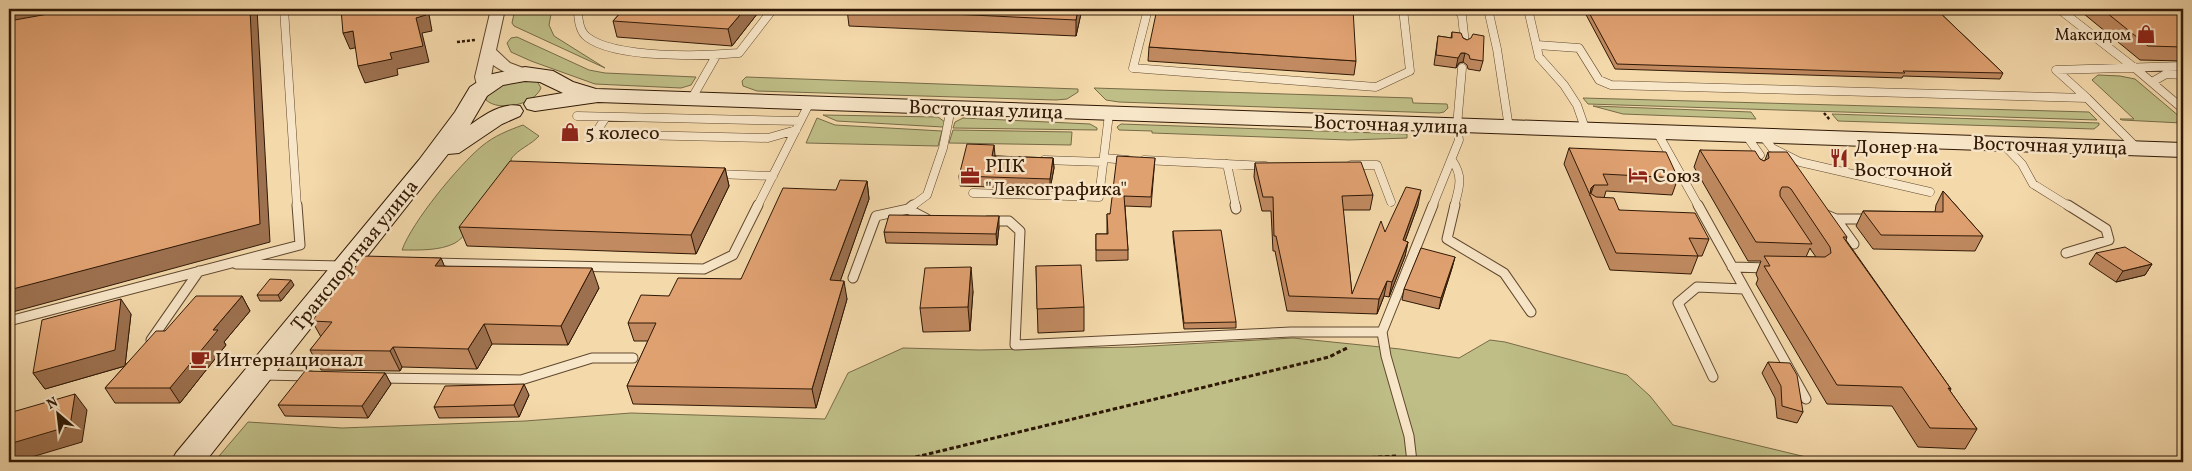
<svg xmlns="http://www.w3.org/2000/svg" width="2192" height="471" viewBox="0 0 2192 471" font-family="Vollkorn,serif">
  <rect width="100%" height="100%" fill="#f4d9ab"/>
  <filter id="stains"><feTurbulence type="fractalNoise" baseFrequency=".004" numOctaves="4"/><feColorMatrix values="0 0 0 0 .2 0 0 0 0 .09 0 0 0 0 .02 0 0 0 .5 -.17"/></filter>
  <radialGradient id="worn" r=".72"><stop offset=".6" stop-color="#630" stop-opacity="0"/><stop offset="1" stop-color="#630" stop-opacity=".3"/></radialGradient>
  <path fill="#bfbe87" stroke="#776b46" d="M515,9H552L549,25L554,36L605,68L514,26L512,23Z
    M517,37L589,70L605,73L696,77L691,85L681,88L595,84L531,61L511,52L507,43L511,38Z
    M2098,75L2120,76L2135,79L2180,117L2182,123L2122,120L2120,119H2134L2092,80Z
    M746,77L1078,89V92L1067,99L1056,100L757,91L743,86L742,81Z
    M515,79L537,81L541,88C534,105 499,112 486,100L488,92Z
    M1094,88L1412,98L1413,103L1447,104L1448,108L1444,112L1439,113L1119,102L1106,100Z
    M1583,98L2089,112L2097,120L1588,104Z
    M1593,106L1751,112L1756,119L1623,114Z
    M1832,114L2099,123V125L2094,129L1838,121Z
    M823,115L938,117L945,122L943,127L837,121Z
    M817,118L835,125L942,131L938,146L806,143Z
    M963,118L1090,124L1097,128V130L953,128L955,122Z
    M1121,124L1407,134V138L1349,140L1152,133V131L1119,130L1117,127Z
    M523,125L539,136C531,145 518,149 511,159L512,164C499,183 473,233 455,243C440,251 418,250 402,250C412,222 458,166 482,146C494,136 509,130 523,125Z
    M953,130L1072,132L1071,145L949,143Z
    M1293,338L1400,349L1459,358L1490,340L1505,342L1627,375L1650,396L1673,425L1806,457L1842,458L1886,462H214L248,422L342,428L525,421L631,413L825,419L848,373L903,348L980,350L1133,347Z"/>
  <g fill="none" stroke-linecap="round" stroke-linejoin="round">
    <g stroke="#60482e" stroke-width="9">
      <path id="lane-far1" d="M284,9L297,207
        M578,9C578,19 579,31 587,37C615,59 704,56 739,53L773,9
        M1148,9L1133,68L1376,87L1410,71L1403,9
        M1458,9L1462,16L1465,44
        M1488,9L1497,49L1509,128
        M1528,9L1539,57L1564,85L1577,105L1586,131
        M2059,9L2136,69L2183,109
        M1537,45L1579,48L1599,80L1611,85L2087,98L2056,70L2183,66
        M2152,82L2166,74L2183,75
        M692,98L716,56
        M2087,98L2137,148
        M577,116L800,121
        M606,117L595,134L768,138L796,130
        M1657,132L1699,207
        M1746,135L1760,155L1751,163
        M1762,135L1772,148L1800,162L1930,192
        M2002,143L2022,164L2033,184L2070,207
        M1104,158L1128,160
        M1044,160L1103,162
        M1144,160L1266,166
        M1452,160C1464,177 1459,188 1454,207
        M1227,164L1236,207
        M1351,165H1377L1391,202
        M716,174L773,176
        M973,193L1099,197L1109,114
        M757,207L809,104
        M911,207L927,195L943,148L951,108
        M1432,207L1459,140L1457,126L1462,68"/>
    </g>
    <g stroke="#60482e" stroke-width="11">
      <path id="lane" d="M1235,205L1236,209
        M1455,205L1447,239L1504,273L1531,312
        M1698,205L1806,399
        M908,209L927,219
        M1824,214L1836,219L1854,244
        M1836,219H1870
        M987,221H1009L1020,231L1015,345L1291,332H1382
        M2066,253L2109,240L2106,229L2068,205
        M433,263L704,269L733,255L758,205
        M236,264L343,266
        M1732,267L1769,268
        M853,278L876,216L908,209L913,205
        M9,321L300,245L297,205
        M151,340L199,271
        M262,375L311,376
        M1713,377L1678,303L1697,287L1744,289
        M377,378L521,380L592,358H633
        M1412,462L1409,436L1386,356L1382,332L1433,205"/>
    </g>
    <g stroke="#60482e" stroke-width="2">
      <path id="street" d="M491,9H505L496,50L510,63L531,71L533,74L531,77C518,80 503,72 493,65L491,77L492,86L490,89H478L475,77Z"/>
    </g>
    <g stroke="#2f1805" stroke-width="2">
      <path id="secondary" d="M525,67L553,71L573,82L596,89L2183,143V157L598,102L535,111L527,109L524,104L527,99L563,93L540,82L525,81L503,85L487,96L470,125C484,115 502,102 520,106L523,111L520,116L502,124L459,153L448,154L205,462H171L176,453L419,160L455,112L470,87L488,75Z"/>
    </g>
    <path stroke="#2f1805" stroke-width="2.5" stroke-dasharray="3 2" stroke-linecap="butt" d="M457,42L475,40
      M1824,113L1830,120"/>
    <path stroke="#2f1805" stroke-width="3" stroke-dasharray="4.5 2.5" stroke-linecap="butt" d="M1427,458L1451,462
      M895,462L1329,357L1347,348
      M1294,462L1396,456"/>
    <use href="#lane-far1" stroke="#f8e6c8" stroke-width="8"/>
    <use href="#lane" stroke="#f8e6c8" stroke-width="9"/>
    <use href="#street" fill="#f8e6c8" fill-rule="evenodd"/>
    <use href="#secondary" fill="#f8e6c8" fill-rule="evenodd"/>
  </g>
  <path fill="#c18a61" stroke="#2f1805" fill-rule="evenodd" d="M624,9H761L732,46L617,37L613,21Z
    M847,9H1082L1076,36L849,26Z
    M1583,9H1936L2003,73L2000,79L1903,76L1902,78L1615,69Z
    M2078,9H2183V61L2140,60Z
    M1452,32L1467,40L1483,61L1480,71L1468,69L1467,65L1463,62L1459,63L1456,68L1434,65L1438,36L1451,38Z
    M1149,47L1356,61L1354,75L1148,61Z
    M1569,148L1678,178L1672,195L1606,191L1604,198L1619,210L1709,239L1702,256H1698L1691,274L1610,270L1564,164Z
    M1700,150L1760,159L1764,161L1765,160L1768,152L1847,237L1846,240L1951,389L1950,391L1977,429L1965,449L1918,447L1892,406L1827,404L1756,284L1758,279L1756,274L1761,261H1748L1694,167ZM1810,248L1811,250L1816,257H1806Z
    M995,155V156L1053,158L1054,168L1050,189L960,186L959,176Z
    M1155,158L1151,207L1125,206L1128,250V260L1096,261V234H1107V214H1110Z
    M1255,163L1373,195L1370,210H1343L1352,294L1385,232L1418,205L1405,241L1408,242L1405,256L1389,297L1384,296L1377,314L1287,311L1275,251H1273L1271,211H1262L1254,177Z
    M725,168L729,186L696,254L467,246L459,227Z
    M867,181L869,199L840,281L847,299L816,408L633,404L627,386L648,341H634L628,323L669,296L741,279Z
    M1943,191L1983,236L1975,251L1873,249L1856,226L1863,211L1935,212L1936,205Z
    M999,227L997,245L886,243L884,232Z
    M1173,231L1236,322V328L1184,329L1173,237Z
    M2096,253L2152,264L2145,275L2116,282L2089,264Z
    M1455,257L1452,268L1439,309L1402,300L1404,289Z
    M441,258L444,266L599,288L568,345L492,344L477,369L402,367L400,371L321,370L310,350L321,337L312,321Z
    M1036,266L1084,307V331L1038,333Z
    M294,285L281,301H260L257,295Z
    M973,291L970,331L923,332L920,308Z
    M242,296L250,311L224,342L226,345L180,403H115L105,388L125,366L45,389L33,373L131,314L125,365L165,331Z
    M1768,362L1803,412L1797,423L1777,418L1775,398L1762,373Z
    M385,373L391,384L368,418L285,416L278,405Z
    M529,395L519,417L439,418L434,407Z"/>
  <path fill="#9d714f" stroke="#2f1805" d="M16,9H112L9,28V10Z
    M250,9H257L270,242L9,313V290Z
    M425,9H428L432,31L422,33L429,62L397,69L398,75L365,83L358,66L390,53L416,18Z
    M745,9H761L732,46L728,29Z
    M1078,9H1082L1076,36V20Z
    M353,31L359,47L350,49L343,33Z
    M1461,53H1465L1463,62L1459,63L1456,68L1458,58Z
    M994,145L995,155L993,166L992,156Z
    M1053,158L1054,168L1050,189V179Z
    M725,168L729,186L696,254L691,235Z
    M867,181L869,199L834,299L830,280Z
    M1594,185L1590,196L1591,188Z
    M1421,190L1418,205L1400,255L1403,240Z
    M999,216V227L997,245L996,234Z
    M1408,242L1405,256L1389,297L1392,282Z
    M1455,257L1452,268L1439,309L1441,298Z
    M441,258L449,277L435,266Z
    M2152,264L2145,275L2116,282L2123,271Z
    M971,267L973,291L970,331L968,307Z
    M592,268L599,288L568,345L561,326Z
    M291,280L294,285L281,301L278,295Z
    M844,281L847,299L816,408L812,389Z
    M1387,281L1384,296L1377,314L1379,299Z
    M242,296L250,311L224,342L226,345L180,403L170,388L213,330Z
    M121,299L131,314L125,366L45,389L33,373Z
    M484,324L492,344L477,369L468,349Z
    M393,347L402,367L400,371L390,351Z
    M385,373L391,384L368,418L362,406Z
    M524,384L529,395L519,417L514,405Z
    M75,394L87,410L82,442L15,462H9V444Z"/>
  <path fill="#e0a171" stroke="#2f1805" d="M76,9H250L260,224L9,290V21Z
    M341,9H425L426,15L416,18L423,46L390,53L392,59L358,66L353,31L343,33Z
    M624,9H745L728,29L613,21Z
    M847,9H1078L1076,20Z
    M1157,9H1353L1356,61L1149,47Z
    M1587,9H1936L2003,73L1903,71L1905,73L1617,64Z
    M2102,9H2183V47L2148,46Z
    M1452,32L1461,33L1463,38L1467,40L1471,38L1473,34L1484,36L1483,61L1470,59L1469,55L1465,53H1461L1458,58L1436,55L1438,36L1452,38Z
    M967,144L994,145L992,156L1053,158L1050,179L959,176Z
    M1569,148L1666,152L1678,178L1603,174L1608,185H1594L1591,188L1590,193L1596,197L1614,198L1619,210L1695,213L1709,239L1689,238L1698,256L1616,253Z
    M1700,150L1755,151L1760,159L1764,161L1769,158L1768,152H1787L1847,237H1843L1951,389L1948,388L1977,429L1930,428L1902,387L1837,385L1764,266H1770L1764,256L1825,257L1831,253L1830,247L1791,189L1788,187H1782L1780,191V196L1812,244L1756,242Z
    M1117,156L1155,158L1151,197L1124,196L1128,250H1096V234H1108L1107,214H1110Z
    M510,161L725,168L691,235L459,227Z
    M1361,162L1373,195L1342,196L1352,294L1381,221L1385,232L1406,187L1421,190L1403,240L1408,242L1392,282L1387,281L1379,299L1289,296L1276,236H1274L1273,197H1263L1255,163Z
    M840,180L867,181L830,280L844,281L812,389L627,386L656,323H628L641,295L669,296L678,278L741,279L783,188L836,190Z
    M1943,191L1983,236L1881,235L1863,211L1943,212Z
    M889,215L986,216H999L996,234L884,232Z
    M1221,230L1236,322L1184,323L1173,231Z
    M2125,247L2152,264L2123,271L2096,253Z
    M1421,248L1455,257L1441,298L1404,289Z
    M364,256L441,258L435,266L592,268L561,326L484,324L468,349L393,347L390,351L310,350L332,322L312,321Z
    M1081,265L1084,307L1037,309L1036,266Z
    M971,267L968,307L920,308L925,268Z
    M270,279L291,280L278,295H257Z
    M196,296H242L213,330H218L170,388H105L156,331H165Z
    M121,299L115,350L33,373L42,320Z
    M1768,362L1790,363L1797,375L1803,412L1782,406L1781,386Z
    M305,371L385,373L362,406L278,405Z
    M524,384L514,405L434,407L445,386Z
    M75,394L70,426L9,444V413Z"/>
  <defs>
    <g id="shop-bare" transform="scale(1.5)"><path d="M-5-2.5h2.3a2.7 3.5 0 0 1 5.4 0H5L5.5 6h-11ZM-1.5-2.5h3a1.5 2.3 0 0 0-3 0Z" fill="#8f2418" stroke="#f8e6c8" stroke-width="2.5" paint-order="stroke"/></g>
    <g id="restaurant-bare" transform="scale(1.5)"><path d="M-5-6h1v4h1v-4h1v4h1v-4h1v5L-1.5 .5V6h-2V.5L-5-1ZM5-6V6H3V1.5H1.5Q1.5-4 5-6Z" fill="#8f2418" stroke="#f8e6c8" stroke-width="2.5" paint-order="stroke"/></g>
    <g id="hotel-bare" transform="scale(1.5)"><path d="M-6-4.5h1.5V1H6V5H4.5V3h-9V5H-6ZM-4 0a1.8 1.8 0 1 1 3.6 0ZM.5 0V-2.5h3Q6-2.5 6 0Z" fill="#8f2418" stroke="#f8e6c8" stroke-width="2.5" paint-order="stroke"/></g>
    <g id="office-bare" transform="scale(1.5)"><path d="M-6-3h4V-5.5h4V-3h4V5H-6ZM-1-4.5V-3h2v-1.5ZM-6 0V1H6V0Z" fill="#8f2418" stroke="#f8e6c8" stroke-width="2.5" paint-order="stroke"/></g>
    <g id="cafe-bare" transform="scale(1.5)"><path d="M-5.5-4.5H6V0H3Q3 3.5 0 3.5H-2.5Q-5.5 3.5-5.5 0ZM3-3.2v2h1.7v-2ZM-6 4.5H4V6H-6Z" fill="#8f2418" stroke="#f8e6c8" stroke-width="2.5" paint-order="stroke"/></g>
  </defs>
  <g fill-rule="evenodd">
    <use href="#shop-bare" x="2146" y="34"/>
    <use href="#shop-bare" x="570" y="132"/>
    <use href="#restaurant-bare" x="1839" y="158"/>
    <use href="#hotel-bare" x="1638" y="175"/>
    <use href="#office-bare" x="970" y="176"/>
    <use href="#cafe-bare" x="200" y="359"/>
  </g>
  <g text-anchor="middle" stroke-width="5" stroke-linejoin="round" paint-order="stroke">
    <g font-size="16" fill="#2f1805" stroke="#f8e6c8" text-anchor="end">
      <text x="2131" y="40">Максидом</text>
    </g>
    <g font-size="20" fill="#2f1805" stroke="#f8e6c8">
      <text transform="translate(986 109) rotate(2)" y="7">Восточная улица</text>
      <text transform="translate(1391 124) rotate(2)" y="7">Восточная улица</text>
      <text transform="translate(2050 145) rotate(2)" y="7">Восточная улица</text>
      <text transform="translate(354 255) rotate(-51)" y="7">Транспортная улица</text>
    </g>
    <g font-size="20" fill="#2f1805" stroke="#f8e6c8" text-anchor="start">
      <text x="585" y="139">5 колесо</text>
      <text x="1854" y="153">Донер на<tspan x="1854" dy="23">Восточной</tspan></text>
      <text x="985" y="172">РПК<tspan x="985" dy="23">"Лексографика"</tspan></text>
      <text x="1653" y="182">Союз</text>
      <text x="215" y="366">Интернационал</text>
    </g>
  </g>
  <rect width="2192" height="471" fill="none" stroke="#f4d9ab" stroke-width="30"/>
  <rect x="10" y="10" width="2172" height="451" fill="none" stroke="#2f1805" stroke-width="2.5"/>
  <rect x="15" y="15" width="2162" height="441" fill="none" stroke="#2f1805"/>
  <g transform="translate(58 414) rotate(332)" stroke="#f8e6c8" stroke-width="4" paint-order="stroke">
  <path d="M0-4L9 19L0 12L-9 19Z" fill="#2f1805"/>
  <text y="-8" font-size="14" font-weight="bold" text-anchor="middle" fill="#2f1805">N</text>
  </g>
  <rect width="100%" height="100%" filter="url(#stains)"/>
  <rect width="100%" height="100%" fill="url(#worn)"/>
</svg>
